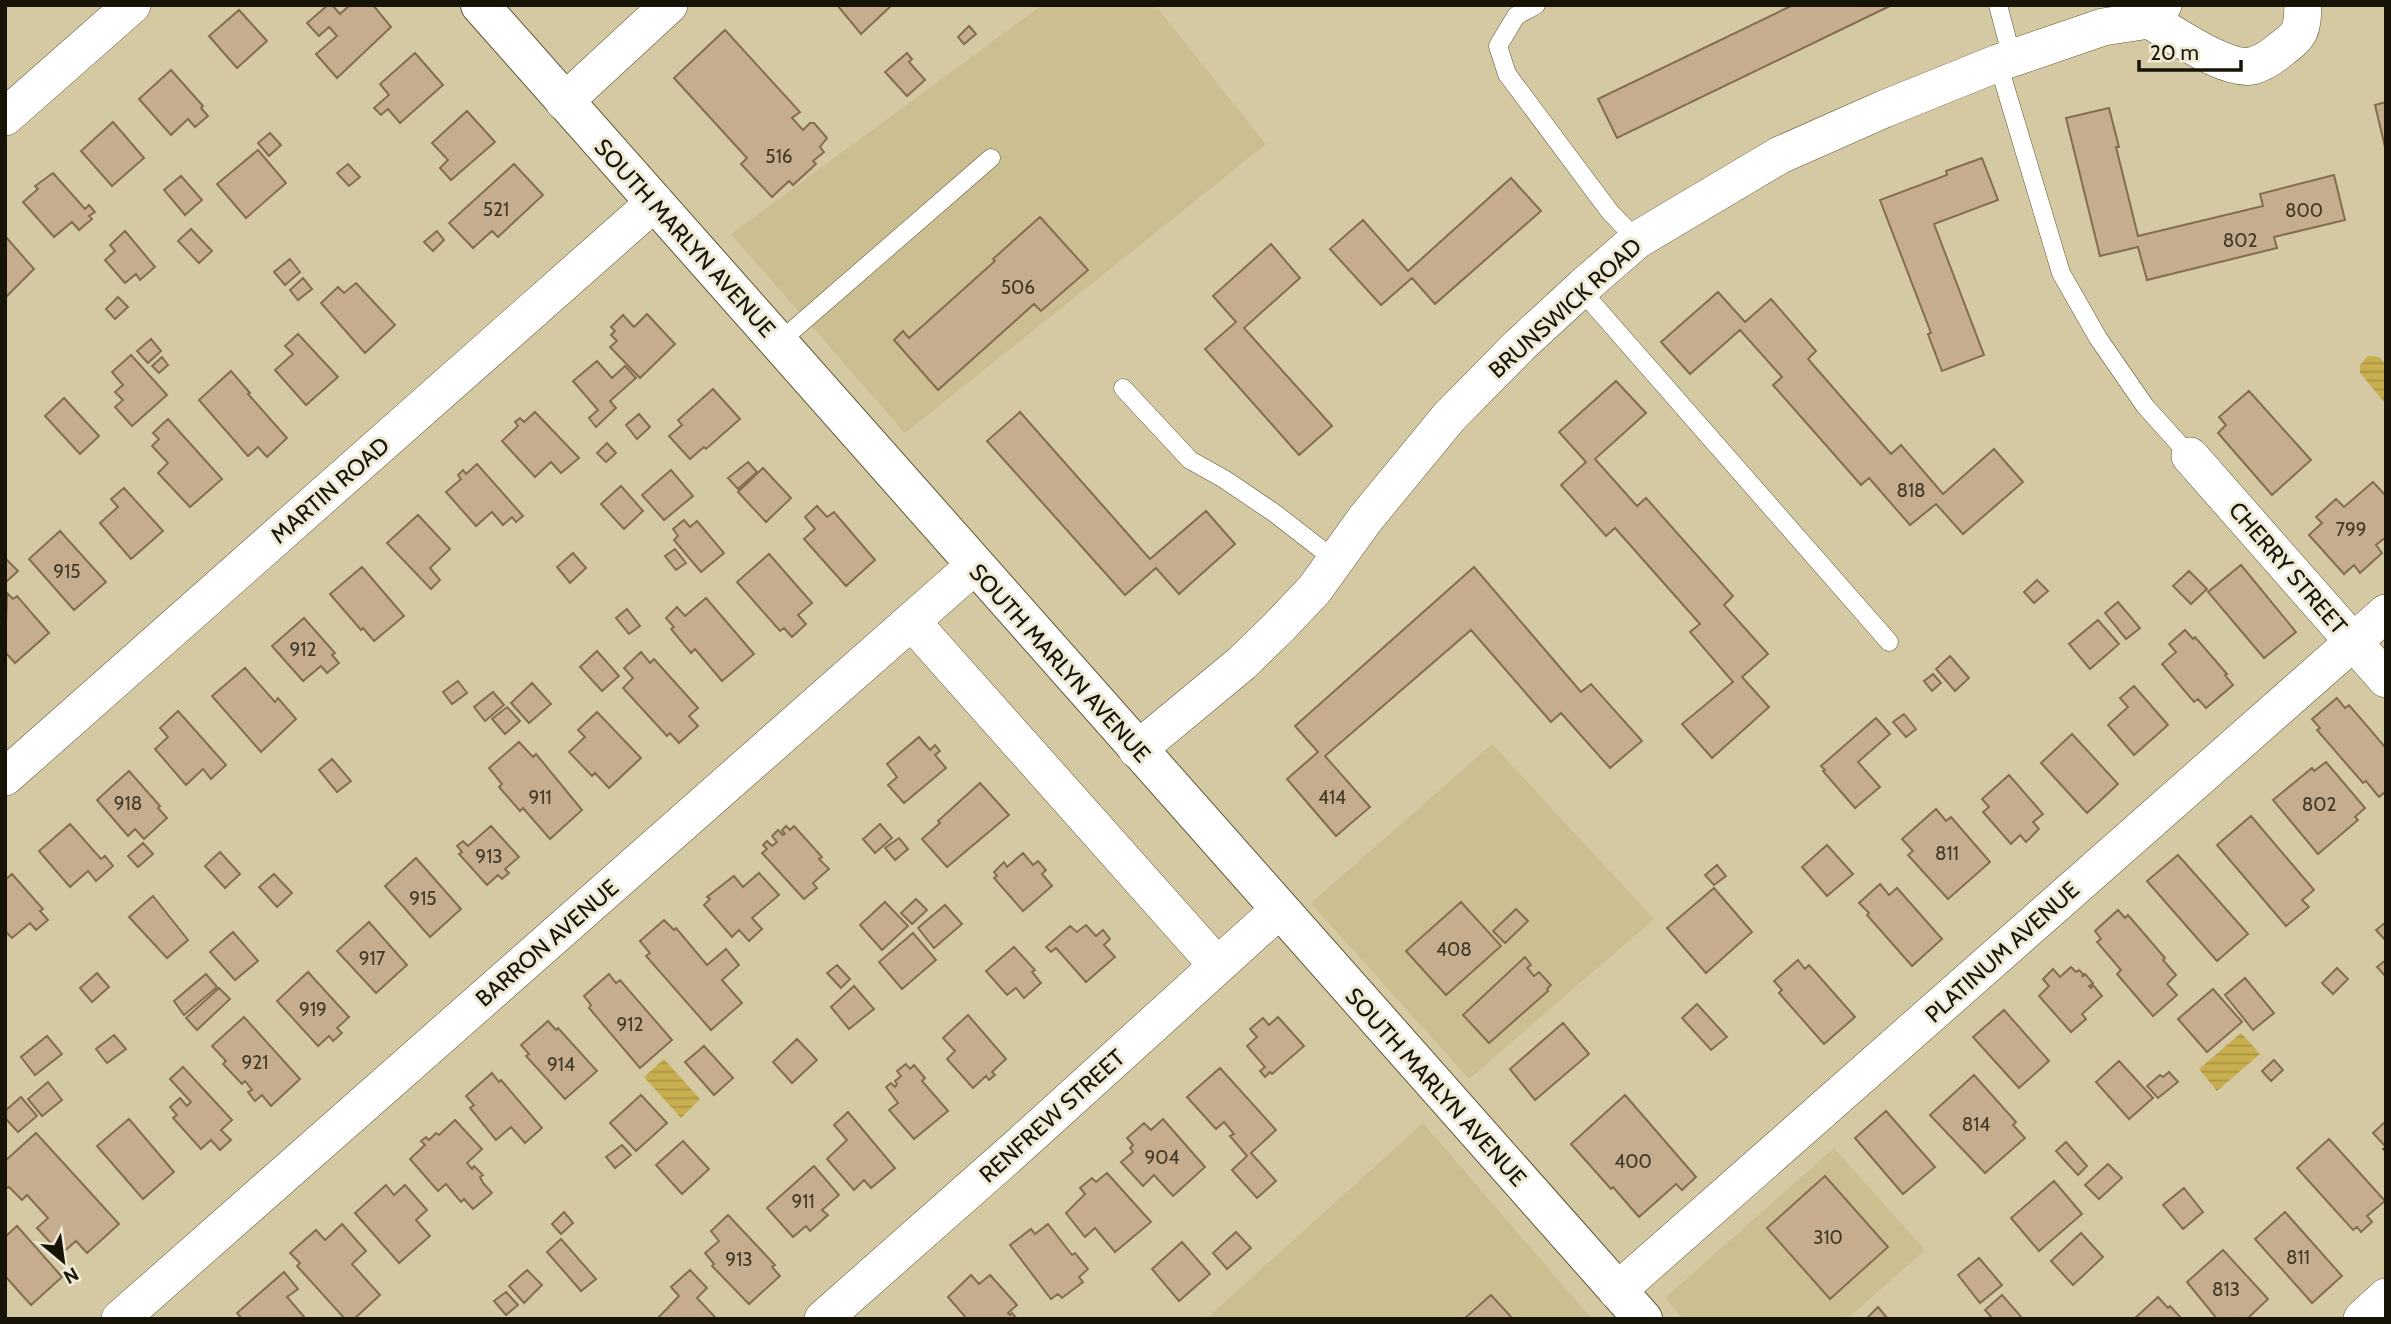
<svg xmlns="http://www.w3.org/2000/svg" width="2391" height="1324" viewBox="0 0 2391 1324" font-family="Cabin,sans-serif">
  <defs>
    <pattern id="water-rules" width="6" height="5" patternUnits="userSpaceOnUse" patternTransform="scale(1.75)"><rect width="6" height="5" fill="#c8ae4e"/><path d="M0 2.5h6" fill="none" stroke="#ab9543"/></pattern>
  </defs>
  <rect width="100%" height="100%" fill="#d4c9a3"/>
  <path fill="#cbbe91" d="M1042,5H1155L1266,144L905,433L731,234Z
    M1492,744L1654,919L1469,1079L1311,903Z
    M1423,1123L1592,1319H1206Z
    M1834,1148L1925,1250L1847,1319H1683L1665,1298Z"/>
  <path fill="url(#water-rules)" d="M2368,356L2379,357L2386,365V404L2360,373V365Z
    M2241,1033L2260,1054L2217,1091L2199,1069Z
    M664,1059L700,1099L681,1118L644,1077Z"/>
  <path fill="#c5ad8d" stroke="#856e50" stroke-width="2" d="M328,5H332L340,14L350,5H373L391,27L337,78L316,54L337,36L329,27L319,36L307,23Z
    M837,5H892L861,34Z
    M1793,5H1892L1617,138L1598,99Z
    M239,10L267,41L237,68L209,36Z
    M969,26L976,34L964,44L958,37Z
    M725,30L800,112L792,118L803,130L810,123H814L827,138L820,147L824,152L813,161L816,164L793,185L789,181L772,197L741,164L747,158L674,78Z
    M415,53L443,85L400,123L388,109L381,115L374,108L389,95L380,84Z
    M907,53L912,59L909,62L925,80L907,96L885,72Z
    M171,70L203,106L201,108L208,116L195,127L188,119L171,135L139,99Z
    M2386,102V147H2385L2375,105Z
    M2109,108L2119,147H2116L2138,236L2263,206L2260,194L2334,175L2345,220L2274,237L2277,248L2147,280L2138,247L2100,256L2066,118Z
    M467,111L495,142L451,180L440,168L448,160L432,143Z
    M113,122L144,158L112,186L81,151Z
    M270,133L281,145L269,156L258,143Z
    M258,150L286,183L246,218L217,184Z
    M1982,158L1998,200L1934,224L1984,355L1942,371L1928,334L1931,333L1880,200L1947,175L1946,171Z
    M348,164L360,177L349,186L337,173Z
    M514,164L543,195L498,237L492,231L473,248L449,223Z
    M53,173L85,209L89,205L95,212L89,216L92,219L79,230L72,222L54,237L23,202L38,189L35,186Z
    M181,176L202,200L185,215L164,190Z
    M1511,178L1541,211L1435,304L1412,278L1381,305L1330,249L1363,220L1408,271Z
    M1040,217L1088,270L1041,311L1034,304L938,390L894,340L903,331L909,338L995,261L993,259Z
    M191,229L212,251L199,263L178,241Z
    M125,231L155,267L140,280L136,274L125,283L105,260L115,251L110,245Z
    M437,231L444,240L433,251L424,242Z
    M5,236L34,269L6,297L5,296Z
    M1271,244L1300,278L1244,328L1332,426L1299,455L1205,349L1236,322L1213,296Z
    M290,259L300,272L285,285L274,272Z
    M303,278L312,289L298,300L290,290Z
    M356,283L395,325L365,353L321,303L338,287L344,293Z
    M1718,292L1745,322L1771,299L1816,351L1808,359L1891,454L1901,445L1943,494L1994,449L2023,482L1963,534L1936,504L1910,525L1869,478L1861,485L1773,385L1782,377L1740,330L1690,374L1661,342Z
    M118,297L128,307L115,319L106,309Z
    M647,314L675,344L640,378L610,347L617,341L611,335L615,331L611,327L623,315L634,327Z
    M298,334L338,377L306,405L275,370L293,354L285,346Z
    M151,339L161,351L148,363L137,351Z
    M131,355L167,395L132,426L115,407L123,400L115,392L123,385L112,372Z
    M162,357L168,365L159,373L152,366Z
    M597,361L612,378L625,366L636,378L610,401L616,408L596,427L589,418L598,410L573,381Z
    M231,371L250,393L248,394L287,438L267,457L258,447L248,456L199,400Z
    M1616,381L1646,413L1595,459L1637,506L1646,498L1733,596L1724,605L1768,654L1742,677L1769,707L1712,758L1682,724L1733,682L1690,632L1700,624L1615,528L1606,536L1561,485L1586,462L1559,432Z
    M713,389L740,419L706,449L704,447L690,459L669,436L682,425L678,420Z
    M2249,391L2311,460L2272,495L2218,433L2226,425L2219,417Z
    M64,398L99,436L80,454L45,416Z
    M535,412L579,458L561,473L551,462L535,477L502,441L518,426L515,422L520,418L524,422Z
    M1020,412L1150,559L1206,511L1235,544L1179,594L1156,568L1125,595L987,441Z
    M639,414L650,427L637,439L626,425Z
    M168,419L222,479L190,507L158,473L168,463L152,446L159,439L153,433Z
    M607,443L616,453L606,462L597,453Z
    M748,462L757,472L738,489L728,478Z
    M477,464L523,516L516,522L512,517L503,525L492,512L476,526L446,492L461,479L458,475L463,470L466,474Z
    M763,468L791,498L766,522L738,492Z
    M671,470L693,496L664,520L642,495Z
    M2373,482L2386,496V537L2376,545L2382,553L2360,573L2354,565L2344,574L2309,535L2322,523L2316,517L2336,499L2344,507Z
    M621,486L643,511L624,529L601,504Z
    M124,488L163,531L131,559L100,523L118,507L111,499Z
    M817,506L827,517L834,512L875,560L846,586L804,539L815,529L805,517Z
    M418,515L450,549L430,568L440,580L431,589L387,543Z
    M684,520L690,527L697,521L724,553L701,572L674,540L678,536L673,529Z
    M60,531L106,582L74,610L29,559Z
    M675,549L686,563L676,570L665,556Z
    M573,553L586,568L570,583L557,567Z
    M769,554L812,603L798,615L806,624L792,637L784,628L780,631L737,582Z
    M5,558L18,571L5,583Z
    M2241,565L2296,632L2264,658L2208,592Z
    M362,567L404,616L374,641L363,628L361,630L330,594Z
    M1474,567L1581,692L1591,684L1642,741L1610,768L1561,713L1551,722L1471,630L1325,756L1370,807L1336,836L1287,779L1318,752L1295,726Z
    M2189,571L2207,589L2191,604L2173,586Z
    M2037,580L2048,591L2034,603L2024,592Z
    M7,593L13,599L17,596L49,633L15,663L5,652Z
    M706,598L754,654L722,681L695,649L691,653L671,629L674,627L666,618L677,607L685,616Z
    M2118,602L2140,628L2126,639L2105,613Z
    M627,609L640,626L629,634L616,618Z
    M304,618L335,653L332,655L339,663L327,673L321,666L303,681L272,646Z
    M2098,620L2119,644L2090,669L2069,644Z
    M2185,630L2193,639L2195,637L2227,674L2225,675L2233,685L2206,708L2198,699L2194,702L2162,664L2176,652L2169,644Z
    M597,651L619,676L602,691L580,667Z
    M641,652L650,663L654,659L698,708L689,716L698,726L679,743L670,733L667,736L623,688L633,678L624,668Z
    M1950,656L1969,678L1955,691L1936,669Z
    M245,668L275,702L278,698L296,719L261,752L212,696Z
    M1933,674L1941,683L1932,691L1924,681Z
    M458,681L467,693L452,704L443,692Z
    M532,683L551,704L529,723L511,703Z
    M2134,686L2168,725L2134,755L2108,725L2128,707L2120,698Z
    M493,692L504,705L485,721L474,707Z
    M2337,698L2345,708L2349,705L2386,748V791L2379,797L2366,781L2363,783L2317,730L2320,728L2312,719Z
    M507,707L520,721L505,734L492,719Z
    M178,711L226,765L211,779L203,769L186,785L155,749L168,737L160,728Z
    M597,712L641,758L609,788L595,773L592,776L569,752L585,737L578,730Z
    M1904,714L1916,729L1906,737L1893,722Z
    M1876,718L1890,734L1858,762L1880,787L1855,808L1823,771L1825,770L1821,766Z
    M2072,734L2118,784L2087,813L2041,763Z
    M919,737L930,750L935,745L940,751L935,755L946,768L904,803L888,785L897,777L887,764Z
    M519,742L533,757L536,754L582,810L550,839L523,808L520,811L499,787L502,784L489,768Z
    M332,759L351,781L337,792L319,770Z
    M2326,762L2365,808L2355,817L2358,820L2318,854L2273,800L2312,768L2314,771Z
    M129,771L160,806L158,808L167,818L144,839L135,829L128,836L97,800Z
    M2009,775L2043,814L2033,822L2039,829L2026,842L2020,835L2011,844L1983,812L1989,807L1982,799Z
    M980,783L1009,815L947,867L922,839L940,823L938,821Z
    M1936,809L1946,821L1951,817L1990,862L1948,899L1908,855L1913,851L1902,839Z
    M2251,816L2314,890L2302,900L2309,907L2286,926L2217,845Z
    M70,824L101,859L105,856L113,866L96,881L88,871L70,887L39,851Z
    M880,824L892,838L875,853L863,839Z
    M491,826L519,857L505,869L509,873L502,879L498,875L487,885L459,854L462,852L457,846L463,841L468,846Z
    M786,826L790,830L794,826L822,857L819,859L829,869L813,883L817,888L804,899L762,853L767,849L763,845L767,841L772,846L777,842L772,836L778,830L783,835L785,834L782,830Z
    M899,838L908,849L895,860L885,848Z
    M143,843L153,854L138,867L128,856Z
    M1827,845L1853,874L1827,896L1802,867Z
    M220,852L240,874L225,888L205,866Z
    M1023,853L1033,865L1038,861L1046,870L1042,874L1052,886L1023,911L994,878L997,876L994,872L1004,862L1007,867Z
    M2178,855L2248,934L2217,961L2147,881Z
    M416,858L461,909L430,937L385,886Z
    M1717,865L1726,876L1714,885L1705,875Z
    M759,873L779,895L752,918L762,929L749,941L739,930L732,937L704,905L710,899L707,897L734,876L743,887Z
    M12,874L43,909L40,911L48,920L36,930L30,923L12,938L5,931V880Z
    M274,874L292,893L277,907L259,887Z
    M1880,884L1889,895L1897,888L1942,939L1912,966L1867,915L1869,913L1859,903Z
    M1714,888L1752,932L1706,973L1667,928Z
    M153,896L188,940L167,958L129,917Z
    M916,899L927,910L912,924L901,913Z
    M885,902L908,926L882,950L860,925Z
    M1461,902L1501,946L1446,995L1406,951Z
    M945,905L962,924L934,948L918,928Z
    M1516,909L1528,921L1505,943L1493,931Z
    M2118,910L2125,918L2128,915L2165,958L2163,960L2176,975L2167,984L2177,995L2153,1016L2117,974L2121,970L2097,942L2101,939L2095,931Z
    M664,920L674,930L676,928L707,965L726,949L739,965L722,980L742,1003L711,1030L646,956L650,953L640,941Z
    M369,922L407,965L376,993L337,951Z
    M2386,922V941L2376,930Z
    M1086,925L1096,936L1103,930L1110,939L1104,945L1115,957L1086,982L1056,948L1051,952L1046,947L1070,926L1077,932Z
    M233,932L258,961L235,980L210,952Z
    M913,933L936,960L902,989L879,962Z
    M1014,947L1035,970L1032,972L1041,983L1024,998L1016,988L1007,995L986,971Z
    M1525,957L1531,965L1527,968L1534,976L1539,972L1551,985L1547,989L1548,991L1489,1043L1463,1015Z
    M1798,960L1805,969L1809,965L1855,1017L1824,1044L1779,993L1782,990L1774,981Z
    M2386,960V977L2377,967Z
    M837,965L850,979L841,988L827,973Z
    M2071,967L2076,972L2079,970L2083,974L2082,977L2085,974L2093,983L2089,986L2091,988L2093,985L2102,996L2082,1014L2086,1019L2071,1032L2039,996L2049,986L2043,979L2053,969L2060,977Z
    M2337,968L2348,979L2333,994L2322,983Z
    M308,972L349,1017L337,1028L342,1033L333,1041L329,1036L318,1046L277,1001Z
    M97,973L109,987L92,1002L80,988Z
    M206,974L217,987L184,1015L174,1001Z
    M609,974L616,983L620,980L672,1040L640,1068L589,1008L591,1005L584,996Z
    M2245,978L2274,1013L2253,1030L2225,995Z
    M854,986L874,1009L849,1029L831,1007Z
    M219,988L230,999L197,1030L186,1018Z
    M2213,989L2242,1022L2207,1052L2178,1019Z
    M1697,1004L1727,1037L1711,1050L1682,1018Z
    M2004,1010L2049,1061L2019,1088L1973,1037Z
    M968,1015L1006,1059L992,1072L995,1075L989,1080L986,1076L973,1088L947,1059L955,1051L943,1038Z
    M244,1017L300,1079L271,1106L262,1095L255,1101L248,1092L252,1090L245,1081L242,1084L223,1064L226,1061L212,1046Z
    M1278,1017L1304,1046L1272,1074L1270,1072L1265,1077L1260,1071L1265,1067L1247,1046L1257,1037L1250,1029L1263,1018L1269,1025Z
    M548,1021L556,1030L558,1028L597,1071L565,1099L526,1056L529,1054L521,1045Z
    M1563,1023L1589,1054L1535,1100L1510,1069Z
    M114,1035L126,1049L107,1063L96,1049Z
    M47,1036L62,1054L35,1075L21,1057Z
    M797,1039L817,1060L792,1083L773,1062Z
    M704,1046L733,1078L714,1095L685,1062Z
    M2274,1060L2283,1070L2271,1081L2262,1071Z
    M2119,1061L2153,1098L2129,1119L2096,1082Z
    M906,1064L910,1069L914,1065L925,1078L922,1081L948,1111L914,1139L889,1110L898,1103L886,1087L891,1083L895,1087L897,1084L895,1081L901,1076L897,1071Z
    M183,1067L232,1120L221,1130L231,1140L220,1150L211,1140L201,1149L173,1118L177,1115L170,1107L180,1098L187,1106L191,1102L170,1079Z
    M1220,1068L1276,1130L1251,1153L1276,1181L1257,1198L1232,1170L1247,1156L1230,1136L1234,1134L1224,1122L1216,1129L1187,1097Z
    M2169,1072L2178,1082L2158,1098L2147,1086L2160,1075L2163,1077Z
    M492,1073L499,1082L501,1080L542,1128L525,1143L511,1127L496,1140L470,1108L474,1105L466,1096Z
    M1974,1075L2016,1122L2013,1125L2025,1138L1985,1173L1930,1115Z
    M48,1082L62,1100L42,1116L28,1099Z
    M641,1095L667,1123L636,1151L610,1123Z
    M1625,1095L1696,1177L1682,1190L1676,1184L1639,1217L1613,1187L1611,1189L1571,1144Z
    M21,1097L37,1116L18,1132L5,1118V1111Z
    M1886,1111L1935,1167L1903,1194L1855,1138Z
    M848,1112L895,1168L871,1188L864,1180L854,1190L827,1159L847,1140L834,1125Z
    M129,1119L174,1172L143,1199L97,1146Z
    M1163,1119L1205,1167L1173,1196L1154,1175L1143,1186L1121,1162L1133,1152L1130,1148L1133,1145L1127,1138L1144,1123L1151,1130Z
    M455,1120L482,1149L467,1163L472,1169L474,1166L483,1175L480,1177L483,1183L492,1193L473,1209L464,1199L461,1202L446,1184L438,1191L410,1159L425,1145L421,1141L426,1137L429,1140L436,1133L439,1135Z
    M2386,1121V1152L2383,1149L2386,1147L2373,1133Z
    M36,1133L119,1224L87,1253L76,1241L61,1254L37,1228L48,1218L27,1195L22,1200L9,1187L5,1189V1161Z
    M2329,1139L2385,1201L2367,1216L2372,1222L2361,1232L2357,1227L2353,1230L2297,1168Z
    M683,1141L709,1169L682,1194L656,1165Z
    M2066,1142L2087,1166L2078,1175L2056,1151Z
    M622,1145L631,1155L615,1168L606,1157Z
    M2108,1164L2122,1178L2099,1199L2085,1185Z
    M814,1166L839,1195L822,1210L828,1215L810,1231L806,1226L793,1237L767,1208Z
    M1107,1173L1151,1222L1115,1252L1095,1228L1085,1237L1066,1213L1085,1194L1080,1188L1092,1178L1096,1182Z
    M1825,1176L1888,1247L1830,1299L1767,1228Z
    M2054,1181L2082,1214L2039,1251L2011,1218Z
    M386,1185L394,1195L405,1185L427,1210L416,1220L430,1236L399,1263L355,1213Z
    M2184,1188L2203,1212L2183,1229L2163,1205Z
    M564,1212L573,1223L561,1234L552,1224Z
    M2285,1212L2342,1276L2312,1303L2255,1239Z
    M728,1215L775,1265L772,1267L780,1276L749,1304L712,1266L714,1264L705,1253L719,1241L711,1231Z
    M342,1224L366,1251L352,1264L380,1295L354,1319H345L297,1266L300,1263L290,1253L316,1230L325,1240Z
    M1048,1224L1072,1255L1075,1253L1088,1269L1079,1277L1083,1282L1062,1298L1058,1294L1051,1299L1010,1245L1031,1229L1035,1234Z
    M17,1226L62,1277L31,1305L5,1276V1237Z
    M1236,1232L1251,1248L1227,1269L1213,1253Z
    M2081,1233L2103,1257L2073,1285L2051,1261Z
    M561,1239L596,1279L581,1291L547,1252Z
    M1182,1242L1210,1274L1179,1301L1152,1269Z
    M2223,1250L2268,1299L2247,1319H2217L2187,1282Z
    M1979,1258L2002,1285L1980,1303L1958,1275Z
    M527,1270L542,1285L524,1303L509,1286Z
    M690,1270L707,1288L697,1298L715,1317L712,1319H657L679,1296L671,1287Z
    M284,1272L298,1289L287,1297L306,1319H242L237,1313Z
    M971,1275L979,1284L990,1275L1017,1305L1008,1313L1010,1315L1012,1313L1017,1319H967L948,1297Z
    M506,1292L518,1305L506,1315L494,1301Z
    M1491,1295L1513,1319H1464Z
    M2002,1295L2023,1319H1993L1985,1310Z
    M2158,1297L2168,1308L2170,1306L2182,1319H2134Z
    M1878,1307L1888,1319H1866Z"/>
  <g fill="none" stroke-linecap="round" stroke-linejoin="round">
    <g stroke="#605734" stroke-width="19">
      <path id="service" d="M1536,5L1516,16L1498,46L1507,74L1610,212L1637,240
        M1998,5L2012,58
        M1998,63L2061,273L2098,338L2145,406L2190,456
        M1580,289L1889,642
        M778,343L991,158
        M1123,388L1190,460L1224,479L1273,512L1335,560"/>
    </g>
    <g stroke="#605734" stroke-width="38">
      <path id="minor" d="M2163,5L2149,20C2173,33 2225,71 2252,66C2262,63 2272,57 2280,50C2301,34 2302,32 2303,5
        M564,102L669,5
        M5,117L132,5
        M2190,456L2386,679
        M912,622L1216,964
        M1137,750L1242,663L1279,627L1314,590L1366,518L1449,417L1520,345L1584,286L1637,240L1780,155L1884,109L1998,63L2103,27L2149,20
        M5,777L655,202
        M1617,1291L2386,613
        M120,1319L974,566
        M823,1319L1020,1145L1279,910
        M2362,1319L2386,1297"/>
    </g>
    <g stroke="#605734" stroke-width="40">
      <path id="tertiary" d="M480,5L1643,1319"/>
    </g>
    <use href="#service" stroke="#fff" stroke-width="18"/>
    <use href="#minor" stroke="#fff" stroke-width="37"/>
    <use href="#tertiary" stroke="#fff" stroke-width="38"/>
  </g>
  <g text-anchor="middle" stroke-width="6" stroke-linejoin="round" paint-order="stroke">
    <g font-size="19" fill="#423a28">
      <text x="779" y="163">516</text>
      <text x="496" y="216">521</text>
      <text x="2304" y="217">800</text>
      <text x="2240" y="247">802</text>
      <text x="1018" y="294">506</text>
      <text x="1911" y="497">818</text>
      <text x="2351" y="536">799</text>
      <text x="67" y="578">915</text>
      <text x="303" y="656">912</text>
      <text x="540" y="804">911</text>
      <text x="1332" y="804">414</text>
      <text x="128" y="810">918</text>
      <text x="2319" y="811">802</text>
      <text x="1947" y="860">811</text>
      <text x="489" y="863">913</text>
      <text x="423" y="905">915</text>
      <text x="1454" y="956">408</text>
      <text x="372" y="965">917</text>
      <text x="313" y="1016">919</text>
      <text x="630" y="1031">912</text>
      <text x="255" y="1069">921</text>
      <text x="561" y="1071">914</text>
      <text x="1976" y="1131">814</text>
      <text x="1162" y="1164">904</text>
      <text x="1633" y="1168">400</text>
      <text x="803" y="1208">911</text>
      <text x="1828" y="1244">310</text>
      <text x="2298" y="1264">811</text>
      <text x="739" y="1266">913</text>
      <text x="2226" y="1296">813</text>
    </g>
    <g font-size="23" fill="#171306" stroke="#efead6">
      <text transform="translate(685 238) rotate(48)" y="8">SOUTH MARLYN AVENUE</text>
      <text transform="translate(1565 308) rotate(-42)" y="8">BRUNSWICK ROAD</text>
      <text transform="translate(330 490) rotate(-41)" y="8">MARTIN ROAD</text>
      <text transform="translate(2288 568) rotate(49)" y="8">CHERRY STREET</text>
      <text transform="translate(1060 663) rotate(48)" y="8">SOUTH MARLYN AVENUE</text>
      <text transform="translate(547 943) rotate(-41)" y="8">BARRON AVENUE</text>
      <text transform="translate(2002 952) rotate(-42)" y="8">PLATINUM AVENUE</text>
      <text transform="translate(1436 1087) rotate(48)" y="8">SOUTH MARLYN AVENUE</text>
      <text transform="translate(1052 1116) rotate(-42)" y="8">RENFREW STREET</text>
    </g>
  </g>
  <rect width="2391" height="1324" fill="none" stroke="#171306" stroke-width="14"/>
  <g transform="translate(63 1261) rotate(151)" stroke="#efead6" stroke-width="5" paint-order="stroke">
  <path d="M0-5L12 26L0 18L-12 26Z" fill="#171306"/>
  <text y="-10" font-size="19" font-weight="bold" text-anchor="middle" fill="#171306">N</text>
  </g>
  <path d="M2139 60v10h102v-10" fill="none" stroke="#171306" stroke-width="3.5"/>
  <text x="2150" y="60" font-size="21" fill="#171306" stroke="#efead6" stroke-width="5" paint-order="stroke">20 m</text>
</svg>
